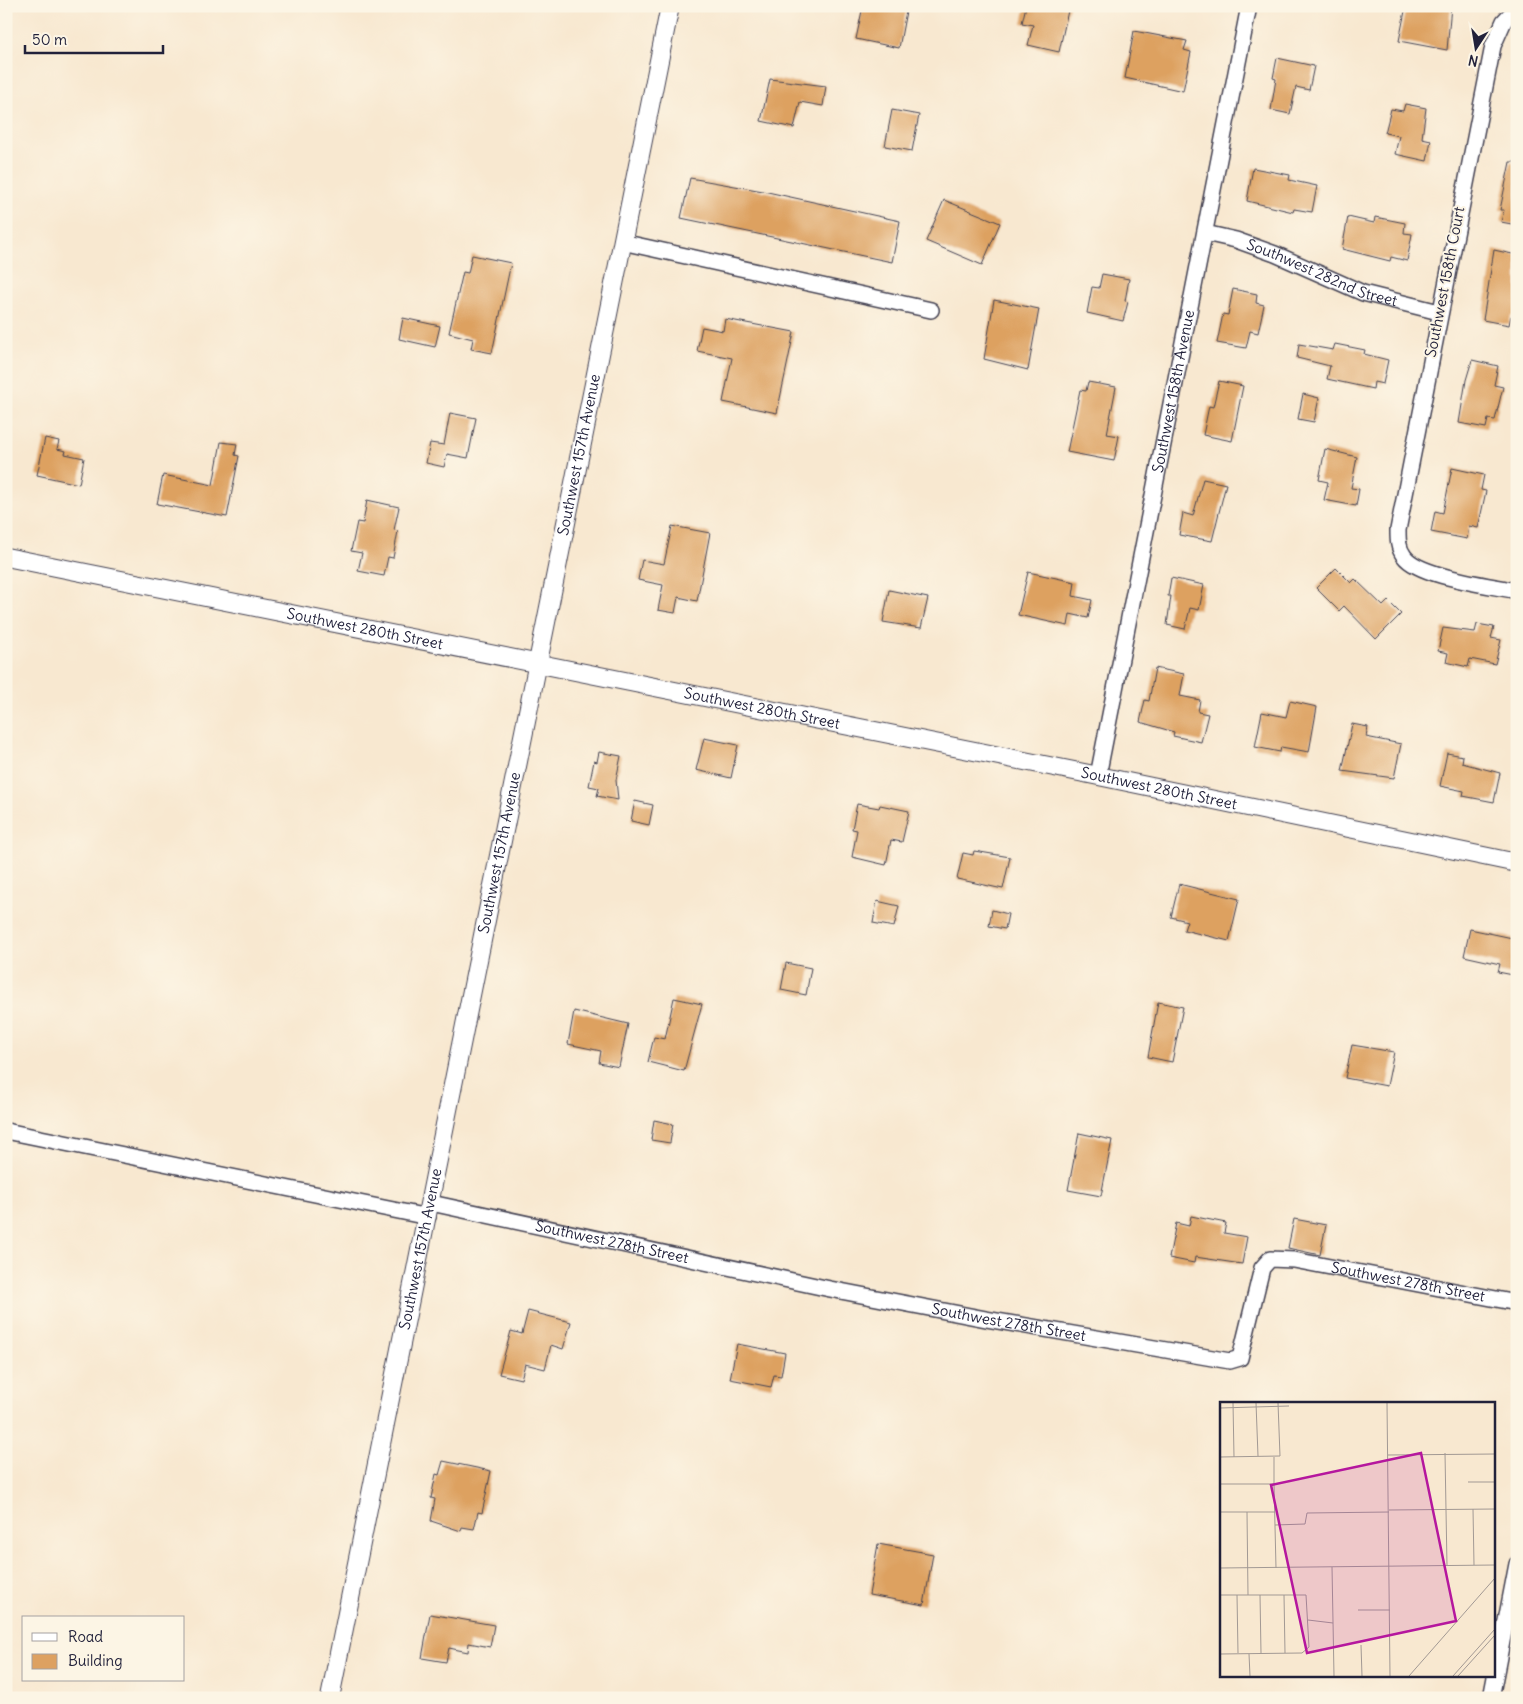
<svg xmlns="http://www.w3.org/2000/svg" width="1523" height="1704" viewBox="0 0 1523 1704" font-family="Delius,sans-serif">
  <rect width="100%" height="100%" fill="#fcf5e5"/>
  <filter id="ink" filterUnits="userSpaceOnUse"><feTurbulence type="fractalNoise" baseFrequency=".02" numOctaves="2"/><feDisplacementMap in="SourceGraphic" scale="10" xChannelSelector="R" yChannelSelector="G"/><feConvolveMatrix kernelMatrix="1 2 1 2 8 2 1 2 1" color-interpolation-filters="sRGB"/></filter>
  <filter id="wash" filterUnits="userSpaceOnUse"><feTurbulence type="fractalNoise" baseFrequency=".0096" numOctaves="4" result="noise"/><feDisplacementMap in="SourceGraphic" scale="20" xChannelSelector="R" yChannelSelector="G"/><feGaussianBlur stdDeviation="1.12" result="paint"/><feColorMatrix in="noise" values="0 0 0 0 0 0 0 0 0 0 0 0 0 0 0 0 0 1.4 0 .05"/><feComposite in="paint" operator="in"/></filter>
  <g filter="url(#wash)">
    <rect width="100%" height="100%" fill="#f8e8d0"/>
    <g id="blocks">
      <path fill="#dda161" d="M863,6H907L899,48L856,39Z
        M1026,6H1069L1059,52L1028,45L1033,25L1022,23Z
        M1406,6H1451L1447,50L1399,41Z
        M1134,31L1187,41L1184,50L1191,52L1183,91L1125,78Z
        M1277,58L1314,66L1309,90L1296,87L1290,114L1271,110L1276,79L1273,78Z
        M770,79L826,86L823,106L800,102L794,128L761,121Z
        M1405,104L1426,108L1422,138L1431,140L1427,161L1395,154L1399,136L1385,133L1391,109L1403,111Z
        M892,110L919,115L912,151L885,146Z
        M1510,162H1517V225L1501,222L1504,210H1500Z
        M1253,168L1290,175L1289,180L1317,186L1312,212L1294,209L1293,212L1247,201Z
        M690,178L763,191L900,221L892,262L681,218Z
        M944,200L1000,223L982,265L926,241Z
        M1348,217L1374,223L1375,217L1405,223L1404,233L1412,234L1407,261L1391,257L1390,261L1342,249Z
        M1494,250L1517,255V317L1511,316L1509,325L1483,320Z
        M472,255L511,263L492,353L471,349L473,339L449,333L463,272L468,273Z
        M1102,274L1129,279L1125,301L1128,302L1123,321L1087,313L1092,287L1099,288Z
        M1233,289L1257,294L1256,303L1264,305L1258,333L1250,331L1246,348L1217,343L1223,314L1228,315Z
        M994,300L1039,309L1028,370L984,359Z
        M403,318L440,326L435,347L399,339Z
        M725,319L794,332L777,413L723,402L732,358L697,351L702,327L723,331Z
        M1299,344L1333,350L1335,344L1365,350L1364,354L1388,360L1383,384L1374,382L1373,389L1327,379L1330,366L1297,358Z
        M1472,360L1498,366L1494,385L1503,387L1495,420L1488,419L1486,428L1459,423L1466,380Z
        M1219,381L1243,386L1232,441L1203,435L1209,406L1213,407Z
        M1088,382L1116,387L1107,434L1119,436L1114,461L1067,452L1080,390L1086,391Z
        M1303,394L1319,398L1314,422L1298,419Z
        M450,413L476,418L468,458L447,454L444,467L426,463L430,443L444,445Z
        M45,438L59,441L57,449L66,451L65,454L84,458L79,484L37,475Z
        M221,442L237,444L235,455L239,456L227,517L157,504L163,475L213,485Z
        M1325,449L1357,457L1351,488L1359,489L1356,506L1324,500L1328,482L1319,480Z
        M1452,468L1484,475L1481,490L1486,491L1478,528L1469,526L1467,539L1431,532L1435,511L1443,513Z
        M1203,479L1226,484L1212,541L1179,535L1183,513L1193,516Z
        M367,500L399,507L394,530L398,531L393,558L388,557L384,576L358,571L362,553L351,551L357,522L363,523Z
        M672,526L710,533L697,601L678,597L675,613L658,610L663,585L638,580L642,560L664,564Z
        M1336,568L1351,583L1355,579L1383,606L1388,601L1401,614L1376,639L1344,606L1339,611L1316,588Z
        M1028,572L1075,582L1073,596L1092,600L1088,618L1070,614L1068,626L1018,615Z
        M1171,578L1204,585L1199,610L1190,608L1185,629L1167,625L1171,596H1168Z
        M889,590L928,598L921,628L883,622Z
        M1477,624L1494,627L1491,638L1501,640L1495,664L1470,659L1468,667L1446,662L1448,653L1438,651L1443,628L1475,632Z
        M1155,668L1184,674L1180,696L1200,700L1198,712L1208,714L1201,742L1173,736L1174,732L1140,722L1145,700L1149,701Z
        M1290,701L1317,707L1309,752L1281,747L1280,752L1255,747L1262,712L1286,717Z
        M1352,724L1368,727L1366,737L1401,744L1394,778L1342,771Z
        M704,738L738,745L731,778L696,770Z
        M599,752L621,756L616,780L618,800L597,796L599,788L589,786L594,761L597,762Z
        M1447,753L1463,756L1462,763L1500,773L1494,802L1463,796L1464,791L1440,786Z
        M635,801L653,805L649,825L631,821Z
        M857,804L879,808L880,805L909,811L902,842L891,840L886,865L852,857L857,830L852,829Z
        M974,851L1010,857L1003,889L957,879L963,853L973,855Z
        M1179,884L1239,899L1229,941L1184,930L1187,921L1171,917Z
        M877,901L899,906L894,927L873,923Z
        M992,910L1008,914L1005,929L989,926Z
        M1470,929L1517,939V966L1514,965L1513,975L1498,972L1500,964L1464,956Z
        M786,963L811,968L806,995L781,990Z
        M674,998L702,1004L684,1071L648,1062L654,1037L665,1039Z
        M1158,1002L1183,1007L1172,1062L1148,1057Z
        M574,1011L628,1024L619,1067L599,1063L601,1051L568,1044Z
        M1352,1045L1394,1052L1387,1086L1345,1078Z
        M654,1120L673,1124L670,1143L651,1140Z
        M1079,1133L1112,1140L1101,1196L1068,1190Z
        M1191,1216L1226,1223L1224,1233L1247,1237L1242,1264L1195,1257L1194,1263L1169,1258L1176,1223L1189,1226Z
        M1294,1219L1326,1225L1320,1255L1288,1248Z
        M528,1311L571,1322L563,1349L551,1345L545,1369L525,1364L521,1379L499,1374L511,1331L522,1334Z
        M737,1344L785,1353L781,1376L774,1375L771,1387L730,1379Z
        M443,1461L491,1471L482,1513L478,1512L474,1529L462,1527L461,1531L431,1521L435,1499L431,1498L436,1474L439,1475Z
        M878,1544L933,1554L924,1605L869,1595Z
        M430,1614L494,1625L490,1647L469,1643L468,1652L449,1648L446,1662L422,1658Z"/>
    </g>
  </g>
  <g filter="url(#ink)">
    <use href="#blocks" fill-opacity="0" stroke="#424051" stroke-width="1"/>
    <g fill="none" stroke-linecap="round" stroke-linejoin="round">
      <g stroke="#424051" stroke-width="18">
        <g id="minor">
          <path d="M1517,7L1504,21L1493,46L1398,530C1398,540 1398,548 1404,556C1419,577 1490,585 1517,591"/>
          <path id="s1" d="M1205,233L1236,240L1275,254L1363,293L1439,312"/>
          <path d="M622,242L931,310"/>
          <path id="s2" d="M1098,776L1249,6"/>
          <path d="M6,1131L428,1217"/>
          <path id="s3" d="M431,1203L830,1289L986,1319L1230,1361L1240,1358L1262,1268L1270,1259L1294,1260L1517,1303"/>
          <path d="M1491,1698L1517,1564"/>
        </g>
      </g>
      <g stroke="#424051" stroke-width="20">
        <g id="tertiary">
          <path id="s4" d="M6,557L1089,774L1517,863"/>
          <path id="s5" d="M330,1698C445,1134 554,570 670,6"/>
        </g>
      </g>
      <use href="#minor" stroke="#fff" stroke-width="15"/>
      <use href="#tertiary" stroke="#fff" stroke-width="18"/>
    </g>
  </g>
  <g text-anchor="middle" stroke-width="4" stroke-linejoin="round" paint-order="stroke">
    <g font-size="15" fill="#22223b" stroke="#fcf5e5">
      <text dy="5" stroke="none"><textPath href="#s1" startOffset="124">Southwest 282nd Street</textPath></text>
      <text transform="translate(1445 282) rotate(-79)" y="5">Southwest 158th Court</text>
      <text dy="5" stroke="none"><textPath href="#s2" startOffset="392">Southwest 158th Avenue</textPath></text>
      <text dy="5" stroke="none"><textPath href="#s5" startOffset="1268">Southwest 157th Avenue</textPath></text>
      <text dy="5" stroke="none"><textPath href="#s4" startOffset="366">Southwest 280th Street</textPath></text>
      <text dy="5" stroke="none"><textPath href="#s4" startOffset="771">Southwest 280th Street</textPath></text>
      <text dy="5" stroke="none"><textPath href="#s4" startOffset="1176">Southwest 280th Street</textPath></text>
      <text dy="5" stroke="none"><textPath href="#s5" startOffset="862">Southwest 157th Avenue</textPath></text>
      <text dy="5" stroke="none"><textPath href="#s3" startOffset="185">Southwest 278th Street</textPath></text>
      <text dy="5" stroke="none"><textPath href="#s5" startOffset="458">Southwest 157th Avenue</textPath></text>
      <text dy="5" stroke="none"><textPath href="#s3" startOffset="1070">Southwest 278th Street</textPath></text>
      <text dy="5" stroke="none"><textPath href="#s3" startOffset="590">Southwest 278th Street</textPath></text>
    </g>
  </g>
  <g transform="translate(1220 1402)">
    <rect width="275" height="275" fill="#f8e8d0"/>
    <path fill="none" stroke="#a29994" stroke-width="1" d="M13,1L14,55M36,1L38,54M167,1L170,274M0,6L69,4M225,51L227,164M168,53L275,52M0,55L60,54L58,1M248,80H275M0,82H54V55M54,82L56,166M253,107L254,163M169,108L275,107M0,110H55M27,110L28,193M55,123L85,122L87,111L169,110M112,165L114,274M0,166L275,163M0,193H86L89,245L82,251L0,252M17,193L18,251M40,193L41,251M64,193L65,251M138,208H170M88,218L113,221M141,243L142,274M29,252L30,274M189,274L275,176M233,274L275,227M238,274L275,233"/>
    <path fill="#b5179e" fill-opacity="0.15" stroke="#b5179e" stroke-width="2.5" d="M201,51L236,219L87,251L51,83Z"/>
    <rect width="275" height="275" fill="none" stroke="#22223b" stroke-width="2.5"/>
  </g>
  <rect width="1523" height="1704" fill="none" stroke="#fcf5e5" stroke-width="25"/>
  <rect x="22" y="1616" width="162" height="65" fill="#fcf5e5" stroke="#a5a1a1"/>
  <rect x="32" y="1633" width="25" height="8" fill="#ffffff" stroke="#a5a1a1"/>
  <text x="68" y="1642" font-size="15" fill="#22223b">Road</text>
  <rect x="32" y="1654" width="25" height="15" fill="#dda161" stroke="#a5a1a1"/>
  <text x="68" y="1666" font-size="15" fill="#22223b">Building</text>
  <g transform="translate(1476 48) rotate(192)" stroke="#fcf5e5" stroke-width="4" paint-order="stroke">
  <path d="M0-4L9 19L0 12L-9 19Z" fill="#22223b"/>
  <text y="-8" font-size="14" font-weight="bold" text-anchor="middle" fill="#22223b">N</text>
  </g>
  <path d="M25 45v8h138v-8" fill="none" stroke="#22223b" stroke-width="2.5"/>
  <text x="32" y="45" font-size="15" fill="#22223b" stroke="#fcf5e5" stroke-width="4" paint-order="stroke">50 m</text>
</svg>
